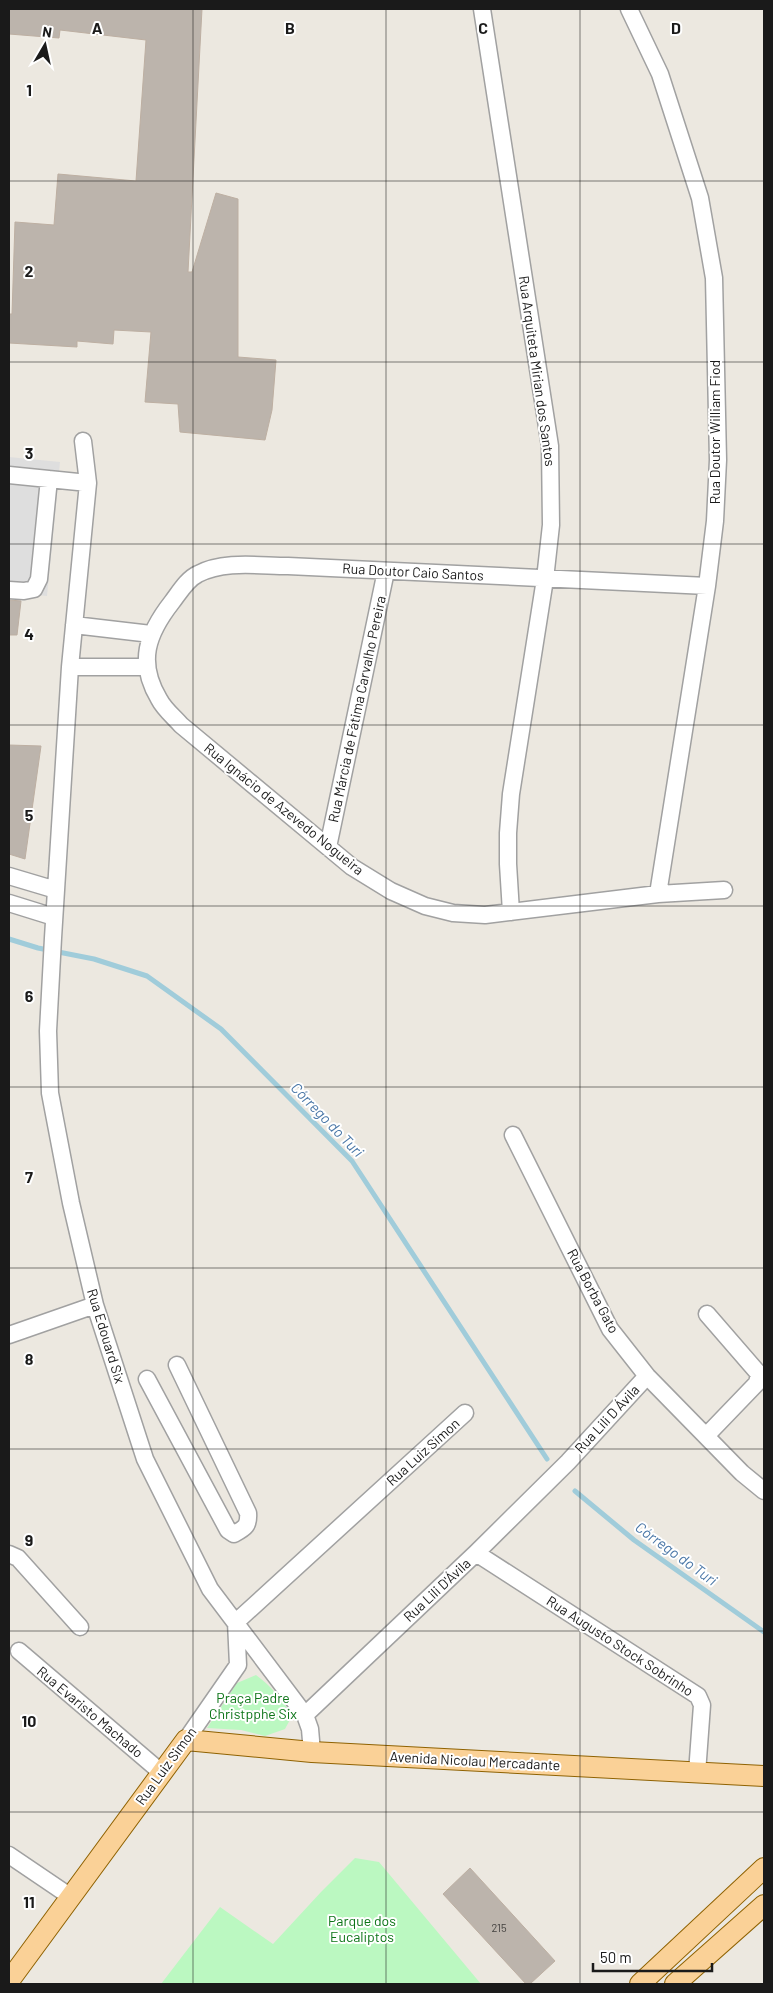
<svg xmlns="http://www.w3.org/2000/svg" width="773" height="1993" viewBox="0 0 773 1993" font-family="Barlow,sans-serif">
  <rect width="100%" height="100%" fill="#ece8e0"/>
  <path fill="#bbf8c1" d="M256,1675C272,1687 282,1699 292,1716L285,1729L265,1736L241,1730L207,1728L237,1683Z
    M355,1858L379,1862L481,1984H161L220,1907L273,1944L321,1892Z"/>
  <path fill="#dedede" d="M9,457L60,462L47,596L9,592Z"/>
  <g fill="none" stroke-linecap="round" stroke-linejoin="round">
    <path stroke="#a0ccda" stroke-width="5" d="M9,939L38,948L94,959L147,976L221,1029L352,1161L547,1459
      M575,1491L634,1540L764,1632"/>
  </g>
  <path fill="#bcb4ac" stroke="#bdafa2" d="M9,9H202L188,272H192L216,193L238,199V357L276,360L272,410L265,440L180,432L178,404L145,402L151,332L114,330L113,344L77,341V347L9,343V314H12L15,222L54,225L58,174L136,181L146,40L60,30L59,38L9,34Z
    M9,600L21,601L17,635H9Z
    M9,745L41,746L25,859L9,854Z
    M470,1868L555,1961L530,1984H526L443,1894Z"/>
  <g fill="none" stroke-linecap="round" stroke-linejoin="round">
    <g stroke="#a1a1a1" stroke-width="19">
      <path id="minor" d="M482,9L550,446L551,525L545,579L511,794L508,833V864L511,912
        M629,9L660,74L700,198L714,278L718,460L715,521L707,586L658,894
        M83,441L88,483L70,667L53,938L48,1031L50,1093L71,1203L95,1305L145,1459L210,1589L305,1715L310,1729L312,1752
        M9,475L88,483
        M707,586L288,566C260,566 224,560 198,574C187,579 179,593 172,602C147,634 137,662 159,699C164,709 174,717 181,725L352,867L391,891L425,906L453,913L485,915L658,894L724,890
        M9,590L24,591L34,589L39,579L49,479
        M74,625L151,634
        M70,667H146
        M328,847L386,571
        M9,876L56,890
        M9,903L54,917
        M513,1135L610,1329L647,1376L742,1473L764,1491
        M9,1335L95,1305
        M147,1379L228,1530L234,1534C245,1528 249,1526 248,1513L177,1365
        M706,1436L757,1383L759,1374L707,1314
        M476,1553L698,1696L702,1705L697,1773
        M9,1554L18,1558L80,1627
        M19,1651L162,1773
        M305,1715L476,1553L568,1462L647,1376
        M186,1740L238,1665L236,1622L465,1413
        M9,1855L71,1897"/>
    </g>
    <g stroke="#8f6202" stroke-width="22">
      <path id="major" d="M9,1981L186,1740L312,1752L764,1776
        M640,1984L764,1868
        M675,1984L764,1905"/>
    </g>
    <use href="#minor" stroke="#fff" stroke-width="16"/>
    <use href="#major" stroke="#fad197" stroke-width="20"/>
  </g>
  <path fill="none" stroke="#1a1a1a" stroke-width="1" stroke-opacity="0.55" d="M193,9V1984M386,9V1984M580,9V1984M9,181H764M9,362H764M9,544H764M9,725H764M9,906H764M9,1087H764M9,1268H764M9,1449H764M9,1631H764M9,1812H764"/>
  <g text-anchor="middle" stroke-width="4" stroke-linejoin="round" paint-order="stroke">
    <g font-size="11" fill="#42403e">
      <text x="499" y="1932">215</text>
    </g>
    <g font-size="14" fill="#1a1a1a" stroke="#fff">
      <text transform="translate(537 371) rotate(82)" y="5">Rua Arquiteta Mirian dos Santos</text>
      <text transform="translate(715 432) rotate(-90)" y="5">Rua Doutor William Fiod</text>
      <text transform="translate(413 572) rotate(3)" y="5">Rua Doutor Caio Santos</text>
      <text transform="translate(357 709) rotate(-78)" y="5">Rua Márcia de Fátima Carvalho Pereira</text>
      <text transform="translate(284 809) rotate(39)" y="5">Rua Ignácio de Azevedo Nogueira</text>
      <text transform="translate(593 1291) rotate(62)" y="5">Rua Borba Gato</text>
      <text transform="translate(106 1336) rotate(73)" y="5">Rua Edouard Six</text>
      <text transform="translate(607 1419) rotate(-47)" y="5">Rua Lili D Ávila</text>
      <text transform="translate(423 1452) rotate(-42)" y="5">Rua Luiz Simon</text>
      <text transform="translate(437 1590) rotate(-43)" y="5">Rua Lili D'Ávila</text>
      <text transform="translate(620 1646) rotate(33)" y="5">Rua Augusto Stock Sobrinho</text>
      <text transform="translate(90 1712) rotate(40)" y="5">Rua Evaristo Machado</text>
      <text transform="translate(475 1761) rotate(3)" y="5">Avenida Nicolau Mercadante</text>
      <text transform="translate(166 1766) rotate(-54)" y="5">Rua Luiz Simon</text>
    </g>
    <g font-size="14" fill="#0c7417" stroke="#fff">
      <text x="253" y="1703">Praça Padre<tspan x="253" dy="16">Christpphe Six</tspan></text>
      <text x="362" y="1926">Parque dos<tspan x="362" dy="16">Eucaliptos</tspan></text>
    </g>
    <g font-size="15" font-style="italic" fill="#4a77a7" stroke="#fff">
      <text transform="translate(327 1120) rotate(46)" y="5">Córrego do Turi</text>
      <text transform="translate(676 1554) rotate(36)" y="5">Córrego do Turi</text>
    </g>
  </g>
  <g font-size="16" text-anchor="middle" font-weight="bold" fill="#1a1a1a" stroke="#fff" stroke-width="4" stroke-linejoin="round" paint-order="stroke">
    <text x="97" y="34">A</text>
    <text x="290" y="34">B</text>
    <text x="483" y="34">C</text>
    <text x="676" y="34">D</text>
    <text x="29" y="96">1</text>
    <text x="29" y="277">2</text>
    <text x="29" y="459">3</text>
    <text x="29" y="640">4</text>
    <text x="29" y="821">5</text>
    <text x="29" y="1002">6</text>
    <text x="29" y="1183">7</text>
    <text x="29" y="1365">8</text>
    <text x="29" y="1546">9</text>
    <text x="29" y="1727">10</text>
    <text x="29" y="1908">11</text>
  </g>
  <rect width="773" height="1993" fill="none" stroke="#1a1a1a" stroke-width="20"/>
  <g transform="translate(45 45) rotate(9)" stroke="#ffffff" stroke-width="4" paint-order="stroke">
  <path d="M0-4L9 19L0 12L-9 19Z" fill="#1a1a1a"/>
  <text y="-8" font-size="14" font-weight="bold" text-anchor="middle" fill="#1a1a1a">N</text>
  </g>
  <path d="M593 1963v8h119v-8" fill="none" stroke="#1a1a1a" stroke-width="2.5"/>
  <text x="600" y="1963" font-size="15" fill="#1a1a1a" stroke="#ffffff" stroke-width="4" paint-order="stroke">50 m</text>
</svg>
